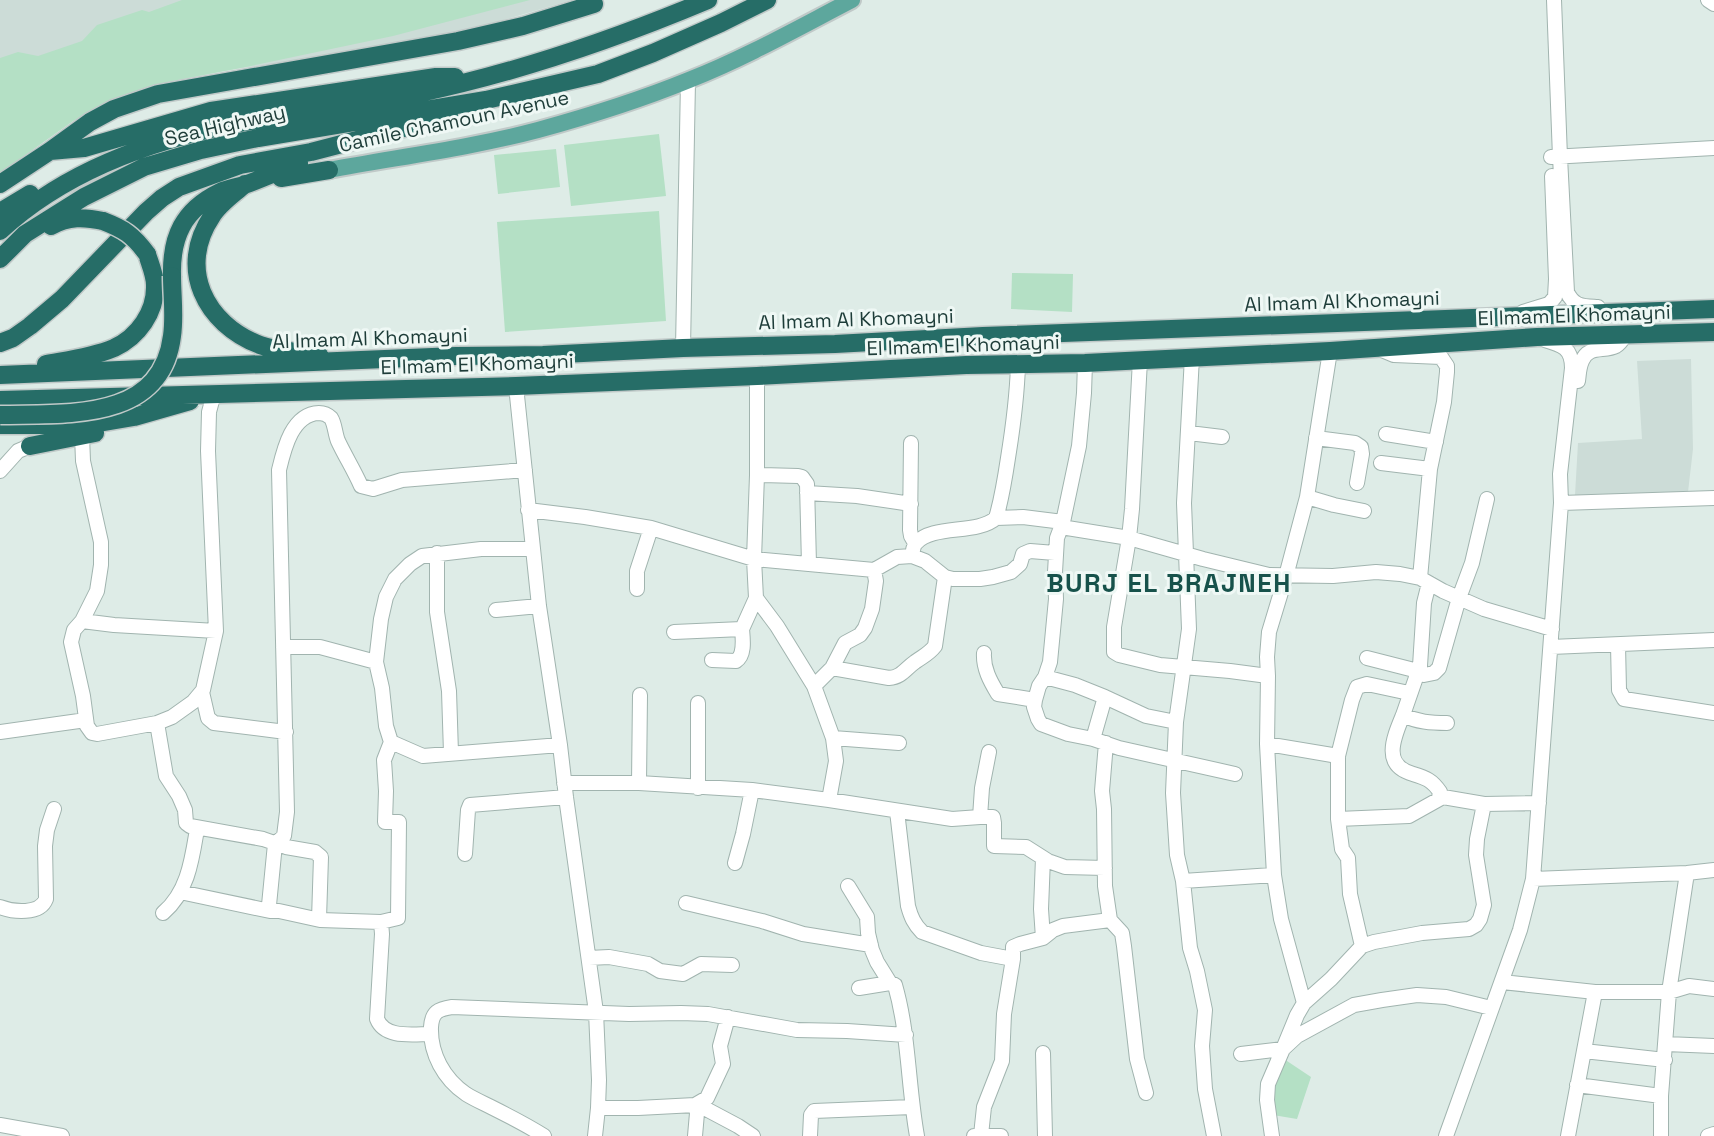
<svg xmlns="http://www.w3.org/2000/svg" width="1714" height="1136" viewBox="0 0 1714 1136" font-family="'Space Grotesk',sans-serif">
  <rect width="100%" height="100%" fill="#deece7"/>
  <path fill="#ccdcd7" d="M0,0H572L483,26L432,38L358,51L223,71L148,87L110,101L73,121L0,173Z
    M1691,359L1693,449L1688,492L1575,495L1578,443L1642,439L1637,361Z"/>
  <path fill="#b4e0c5" d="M182,0H530L393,36L246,67L172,81L148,87L110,101L73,121L0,173V58L18,52L38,56L82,41L97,25L142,10L149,12Z
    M659,134L666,196L571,206L564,145Z
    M556,149L560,187L498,194L494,155Z
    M659,211L666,321L505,332L497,222Z
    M1012,273L1073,274L1072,312L1011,309Z
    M1284,1059L1311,1077L1297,1119L1273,1115L1271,1091Z"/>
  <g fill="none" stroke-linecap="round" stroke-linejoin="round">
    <g stroke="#a1b4af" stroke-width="16">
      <path id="minor" d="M1554,0L1560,157L1567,292C1574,307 1583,306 1598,307
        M1708,0L1714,4
        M1551,157L1714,148
        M1523,312L1549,304L1555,297L1556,279L1552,176
        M683,348L688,81
        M1382,350L1394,355L1441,357L1447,366V372L1444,402L1430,469L1420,578
        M1192,357L1184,503L1189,629L1176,722L1173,793L1177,855L1183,881L1190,948L1197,971L1205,1010L1202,1046L1205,1089L1214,1136
        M1140,360L1132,509L1129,538L1114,627V652L1119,655L1160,665L1230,671L1268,676L1267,657L1269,632L1286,576L1307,497L1330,351
        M1085,363L1084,393L1079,446L1063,522L1057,538L1055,572L1056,599L1050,662L1045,677L1039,686L1035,700L1034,707L1038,719L1041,724L1068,734L1093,739L1119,748L1235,774
        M757,376V475L754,559L756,598L777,626L814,686L833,738L836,761L829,800
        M1578,381C1579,374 1579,367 1582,361C1588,345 1604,352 1616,346C1621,343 1623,339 1626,334
        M516,386L539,606L560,745L566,797L596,1012L599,1080L598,1108L595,1136
        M1189,433L1222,437
        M1386,434L1436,442
        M82,435L83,461L101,542V565L97,591L82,621L74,630L71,642L83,696L87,726L92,733L97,734L157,723L172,717L193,702L203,690L216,631L208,451L209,412L212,401L216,394
        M1316,438L1355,443L1361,447L1362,454L1357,483
        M911,443L910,530L911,536L915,543
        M1381,463L1430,469
        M0,471L18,451L30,446
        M757,475L798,476L802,477L807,484L809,564
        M807,493L857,496L911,504
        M1307,497L1334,505L1364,511
        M1561,503L1714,498
        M528,510L585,517L651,528L754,559L874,570L897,557L912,556C913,551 913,546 916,543C933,524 977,535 996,518C1002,498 1005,478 1008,458C1013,427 1017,396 1018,365
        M996,518L1023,517L1063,522
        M1061,527L1129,538L1203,559L1269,575L1333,576L1376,572L1400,574L1420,578L1443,591L1484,609L1552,629
        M532,549H481L422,556L410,564L395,579L386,597L381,619L376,662L382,688L386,726L391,742L423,756L560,745
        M437,553V612L449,691L451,753
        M912,556L925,561L945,577L953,579H980L993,577L1011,572L1020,564L1023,554L1030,551L1055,553
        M1429,583L1424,603L1420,666L1403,715C1417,722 1431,723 1447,723
        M637,589V571L651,528
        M496,610L539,606
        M82,621L114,625L216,631
        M674,632L742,629L756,598
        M1618,645L1619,690L1624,699L1714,713
        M283,647H320L376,662
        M1551,647L1714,640
        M984,653C983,668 990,681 998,694L1035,700
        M1367,658L1418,671L1424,675L1434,673L1439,668L1459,598L1472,563L1487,499
        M712,660L736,661C745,655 743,640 742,629
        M832,668L889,678C902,677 905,669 915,662C923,656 929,654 935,646L945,577
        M1268,676L1267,744L1274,875L1281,919L1304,1003
        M1045,677L1075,685L1105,697L1146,716L1176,722
        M814,686L832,668L845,643L860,635L865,628L872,609L876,581L874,570
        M202,692L208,718L214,723L286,732
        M698,703V788
        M1403,715C1394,737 1381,765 1413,774C1426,778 1432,780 1440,792L1439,798
        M157,723L166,776L179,796L185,810L186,823L190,826L263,839L286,847L315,852L321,857L319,919
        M0,732L86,720
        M833,738L899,743
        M1093,739L1105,697
        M1106,743L1102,791L1104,809L1105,886L1110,920L1122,933L1124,946L1137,1059L1146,1093
        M1267,744L1338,756V819L1342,849L1348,858L1350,894L1362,946
        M989,752L982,788L980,817H993L994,823V846L1026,847L1048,861L1065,867L1105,868
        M1338,756L1352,700L1357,687L1367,684L1409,693
        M564,783H639L752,790L829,800L952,819L980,817
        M639,783L640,695
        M897,811L908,906C911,917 914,924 922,932L981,953L1013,959L1004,1014L1002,1061L984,1107L981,1135
        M1338,819L1409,816L1443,797L1484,804L1539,803
        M465,854L468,810L470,805L566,797
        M1043,858L1041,909L1043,938
        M735,863L743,834L752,790
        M1533,879L1687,873L1714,870
        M1183,881L1274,875
        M848,886L867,917L868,933L872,950L877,962L890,983
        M180,892L270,911
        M686,903L762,921L803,934L871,945
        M0,907C13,912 40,915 46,899L45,846L47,830L54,809
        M163,913C188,892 192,859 197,829
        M381,922L398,918L399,822H385L386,791L384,760L391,742
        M589,958L609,957L648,964L660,971L683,974L701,964L732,965
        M1013,959V947L1020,944L1043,938L1053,930L1063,926L1110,920
        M1502,982L1595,992H1669L1689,986L1714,989
        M859,988L890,983L895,985C909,1034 908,1086 917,1136
        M431,1034C413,1034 385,1039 377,1019L382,934L381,922L320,920L279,911H270L269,905L275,844L284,836L287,812L279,470C284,449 292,414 319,413C323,413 328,415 331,418C335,424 335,434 338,441C345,456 354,470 361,486L373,489L402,480L525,470
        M1666,1044L1714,1046
        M1584,1051L1665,1060
        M1043,1053L1045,1136
        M1241,1054L1283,1049L1297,1015L1304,1003L1331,979L1362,946L1374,942L1422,933L1469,929L1476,925L1480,919L1484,905L1476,855L1477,839L1484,804
        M1577,1085L1661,1096
        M598,1108H638L695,1105L706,1109L738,1126L753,1136
        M0,1125L62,1136
        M544,1136C527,1125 509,1116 491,1107C483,1103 474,1099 466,1094C444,1079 430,1054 431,1027C432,1012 438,1009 452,1007L629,1014L681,1013L708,1014L797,1030L847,1031L906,1035
        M695,1136L697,1113L695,1105L707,1098L723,1064L720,1046L728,1017
        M810,1136L811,1115L814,1111L912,1107
        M974,1136H1001
        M1272,1136L1267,1100L1268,1084L1283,1049L1297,1036L1354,1005L1382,1000L1417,995L1446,997L1491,1008
        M1446,1136L1520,930L1533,879L1561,503L1560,474L1572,368C1572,348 1562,345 1545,340
        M1568,1136L1595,992
        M1661,1136V1096L1669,992L1687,873
        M1708,1136L1714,1134"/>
    </g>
    <g stroke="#c0c9c8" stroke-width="20">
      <path id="major" d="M329,170C398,157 470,148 538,130C589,116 640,100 689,80C745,58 798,28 852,0"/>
    </g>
    <g stroke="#c0c9c8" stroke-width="21">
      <path id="highway" d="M50,151L84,148L211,111L436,77H455
        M281,178L329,170
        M0,184L50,151L90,122L114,109L158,94L458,41L523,26L594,4
        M245,184C234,194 219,204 212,216C177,268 205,324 260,345C278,352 300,351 319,355
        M0,212L30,194
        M51,226C68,216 85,217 103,221
        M0,231C67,169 158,138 245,122C303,111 362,106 420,93C519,72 615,39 708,0
        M0,259L25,234L84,197L144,167L201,150L258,138L486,100L598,74L653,53L721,23L767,0
        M172,276C171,237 183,210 220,192C228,188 238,187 247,184C264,178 281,170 299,163
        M0,343L13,338L30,326L62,299L146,212L162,198L179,187L240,165L311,152L449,116
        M46,364C68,360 93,357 114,348C138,337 156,312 155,285C155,275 150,264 147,254
        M0,375L456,356L543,355L683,348L835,344L983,336L1714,309
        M0,400L516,386L757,376L966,365L1085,363L1330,351L1537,337L1714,332
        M0,425H87L134,417L190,401
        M30,446L95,433"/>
    </g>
    <use href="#minor" stroke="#fff" stroke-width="14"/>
    <use href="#major" stroke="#5da79d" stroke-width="16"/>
    <use href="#highway" stroke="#266d67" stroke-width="18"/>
    <g stroke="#c0c9c8" stroke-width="21" stroke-linecap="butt">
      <path id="highway-bridge" d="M103,221C124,229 133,235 147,254
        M0,415C65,413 161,423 172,336C175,316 172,295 172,276"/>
    </g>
    <use href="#highway-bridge" stroke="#266d67" stroke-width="18"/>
  </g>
  <g text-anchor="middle" stroke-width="6" stroke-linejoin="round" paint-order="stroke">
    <g font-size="20" fill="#1e3d39" stroke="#eff8f5">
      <text transform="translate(454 121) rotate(-12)" y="7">Camile Chamoun Avenue</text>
      <text transform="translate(225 125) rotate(-13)" y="7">Sea Highway</text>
      <text transform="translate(1342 301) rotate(-2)" y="7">Al Imam Al Khomayni</text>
      <text transform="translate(1574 315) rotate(-2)" y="7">El Imam El Khomayni</text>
      <text transform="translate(856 319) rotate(-2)" y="7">Al Imam Al Khomayni</text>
      <text transform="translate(370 338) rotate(-2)" y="7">Al Imam Al Khomayni</text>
      <text transform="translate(963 345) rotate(-2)" y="7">El Imam El Khomayni</text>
      <text transform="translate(477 364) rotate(-2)" y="7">El Imam El Khomayni</text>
    </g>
    <g font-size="26" font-weight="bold" letter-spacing="1.5" fill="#17524b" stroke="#eff8f5">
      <text x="1169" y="592">BURJ EL BRAJNEH</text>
    </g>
  </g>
</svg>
